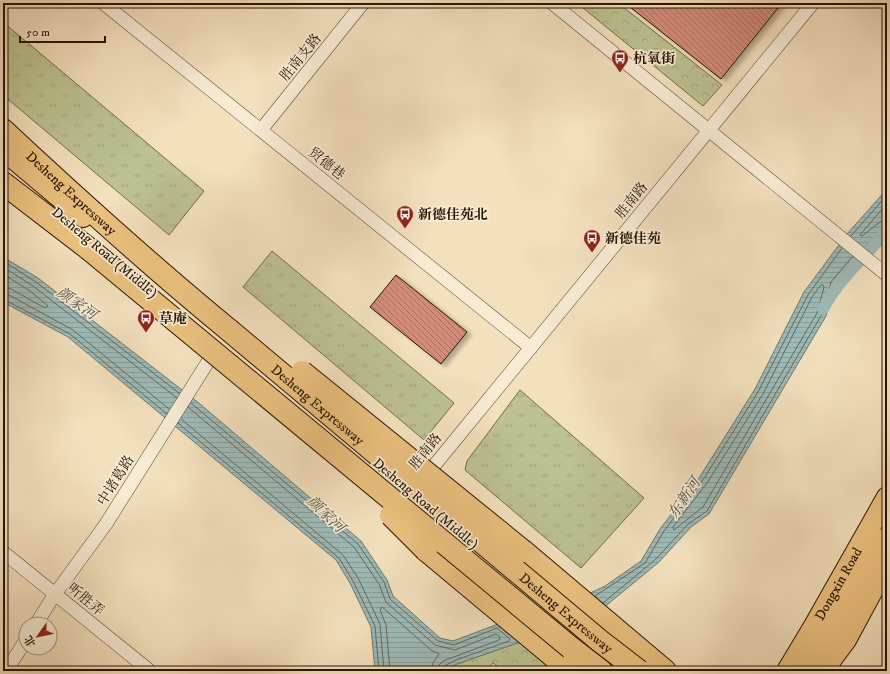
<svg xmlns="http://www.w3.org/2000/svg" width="890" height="674" viewBox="0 0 890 674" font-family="'IM FELL DW Pica','Noto Serif SC',serif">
  <defs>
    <pattern id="grass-tufts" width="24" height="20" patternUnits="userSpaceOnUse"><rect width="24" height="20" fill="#bcc290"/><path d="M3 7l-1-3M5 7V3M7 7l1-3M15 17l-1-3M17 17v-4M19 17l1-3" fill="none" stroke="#a2a67a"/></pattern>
    <pattern id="forest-crowns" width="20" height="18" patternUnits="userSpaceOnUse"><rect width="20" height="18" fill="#bcc290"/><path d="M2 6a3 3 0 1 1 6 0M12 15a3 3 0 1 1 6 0" fill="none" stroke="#a2a67a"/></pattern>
    <pattern id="water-rules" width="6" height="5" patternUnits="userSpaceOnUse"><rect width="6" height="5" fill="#9ebbb9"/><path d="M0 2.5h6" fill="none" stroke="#88a09d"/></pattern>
    <pattern id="building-back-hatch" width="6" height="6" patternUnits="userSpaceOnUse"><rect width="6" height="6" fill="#d48b78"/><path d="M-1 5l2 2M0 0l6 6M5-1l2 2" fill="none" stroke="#ac7060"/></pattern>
    <filter id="shadow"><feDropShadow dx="4.5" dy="2.5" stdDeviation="2" flood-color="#0004"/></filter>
  </defs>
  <rect width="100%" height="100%" fill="#f3e0bd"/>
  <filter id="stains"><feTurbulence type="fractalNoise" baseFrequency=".005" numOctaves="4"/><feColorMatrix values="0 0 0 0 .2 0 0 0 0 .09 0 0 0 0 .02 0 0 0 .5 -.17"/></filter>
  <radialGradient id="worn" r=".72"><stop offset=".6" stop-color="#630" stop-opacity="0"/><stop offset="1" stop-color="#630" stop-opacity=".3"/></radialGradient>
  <path fill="url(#grass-tufts)" stroke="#726b48" d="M3,22L204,191L169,235L3,95Z
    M272,251L454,403L424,440L243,287Z
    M520,390L644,498L581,568L465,470L467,461Z"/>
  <path fill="url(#forest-crowns)" stroke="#726b48" d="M577,3H618L722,85L703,106Z
    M520,642L555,671H504L493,663L486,671H443L457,664Z"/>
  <path fill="url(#water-rules)" stroke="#6e786f" d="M887,189V227L868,243L835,284L826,316L709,514L691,527L659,562L602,609L586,595L605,586L641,561L660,529L699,478L755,389L804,292L847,234Z
    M3,257L38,278L200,404L361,541L387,580L393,596L440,638L453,641L498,624L520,642L457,664L443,671H375L371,627L350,583L336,560L68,337L3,302Z"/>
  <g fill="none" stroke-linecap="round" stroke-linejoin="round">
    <path stroke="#62685c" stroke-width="1" d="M887,203L860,235L862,236L880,222L887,220
      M851,236L887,195
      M3,261L36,282L179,393
      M3,267L33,286L177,398
      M3,274L30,291L48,306L45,308L11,289L3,287
      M821,285H823L824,287L817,313L703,507L674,530L673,527L707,483L763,394L812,297Z
      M3,293L9,295L73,330L169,409
      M3,299L70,334L167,414
      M191,403L358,544L384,582L390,599L438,641L454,645L497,628L510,639L509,641L456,660L444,666L443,671
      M188,407L354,547L379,584L386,602L435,645L455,650L496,634L500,637L499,640L443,661L438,666L437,671
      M181,419L343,555L358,578L380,624L384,671
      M178,423L339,558L353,581L375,626L379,671
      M595,596L645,563L664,531L703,480L758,392L808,295L842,248
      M603,603L656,559L688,524L707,511L822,314L831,282L852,257
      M390,671L386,625L380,610L382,607L431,650L439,654L433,663L431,671"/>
    <path stroke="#9ebbb9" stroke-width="12" d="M823,309C838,280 865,256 887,231"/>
  </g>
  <path fill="url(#building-back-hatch)" stroke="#271400" filter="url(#shadow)" d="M625,3H782L721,79Z
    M396,275L467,332L441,364L370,307Z"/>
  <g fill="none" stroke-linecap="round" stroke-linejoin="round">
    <g stroke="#5a472f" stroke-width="14">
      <path id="street" d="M103,3L531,348
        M552,3L887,275
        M261,130L363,3
        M424,478L813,3
        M3,552L150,671
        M36,624L55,594L106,524L216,349
        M6,671L26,640"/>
    </g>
    <g stroke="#271400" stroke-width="22">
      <g id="primary">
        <path d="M3,150L83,217"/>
        <path id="s1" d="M787,671L814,626L887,497"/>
        <path d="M823,671L846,640L887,564"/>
      </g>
    </g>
    <g stroke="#271400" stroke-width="24">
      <g id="highway">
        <path id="s2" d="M3,130C77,199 151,266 229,330"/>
        <path d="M3,183L89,249"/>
        <path d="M426,550L571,671"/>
        <path d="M523,551L665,671"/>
        <path d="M571,648L601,671"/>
        <path d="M807,671L824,649L887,538"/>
      </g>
    </g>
    <use href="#street" stroke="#f7ebd4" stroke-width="13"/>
    <use href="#primary" stroke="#eac07e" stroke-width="20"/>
    <use href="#highway" stroke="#eac07e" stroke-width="22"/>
    <g stroke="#271400" stroke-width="24" stroke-linecap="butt">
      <g id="highway-bridge">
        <path d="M89,249L571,648"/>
        <path id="s3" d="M229,330L600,641L639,671"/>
        <path d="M302,372L523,551"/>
        <path d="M391,515L426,550"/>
      </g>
    </g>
    <use href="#highway-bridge" stroke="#eac07e" stroke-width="22"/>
  </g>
  <defs>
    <g id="bus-pin" transform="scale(0.9)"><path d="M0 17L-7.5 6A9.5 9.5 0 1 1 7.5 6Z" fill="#8f2418" stroke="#f7ebd4"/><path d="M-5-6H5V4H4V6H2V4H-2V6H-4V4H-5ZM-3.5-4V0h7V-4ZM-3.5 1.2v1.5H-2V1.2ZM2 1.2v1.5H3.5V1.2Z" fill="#fff"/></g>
  </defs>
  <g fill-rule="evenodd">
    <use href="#bus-pin" x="620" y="58"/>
    <use href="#bus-pin" x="405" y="214"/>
    <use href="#bus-pin" x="592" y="238"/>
    <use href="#bus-pin" x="146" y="318"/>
  </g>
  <g text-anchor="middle" stroke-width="3.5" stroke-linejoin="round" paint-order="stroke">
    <g font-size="14" fill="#271400" stroke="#f7ebd4">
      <text transform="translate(300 57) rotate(-51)" y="5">胜南支路</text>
      <text transform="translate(327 163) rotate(39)" y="5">贸德巷</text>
      <text dy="5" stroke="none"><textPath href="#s2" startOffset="93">Desheng Expressway</textPath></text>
      <text transform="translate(631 200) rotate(-51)" y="5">胜南路</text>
      <text transform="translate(105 252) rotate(40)" y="5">Desheng Road (Middle)</text>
      <text dy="5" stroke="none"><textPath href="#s3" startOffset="116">Desheng Expressway</textPath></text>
      <text transform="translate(425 451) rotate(-51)" y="5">胜南路</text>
      <text transform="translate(115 480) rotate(-58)" y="5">中诸葛路</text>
      <text transform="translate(426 503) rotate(40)" y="5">Desheng Road (Middle)</text>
      <text dy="5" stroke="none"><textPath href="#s1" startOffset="101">Dongxin Road</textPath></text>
      <text transform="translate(86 599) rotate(40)" y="5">听胜弄</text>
      <text dy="5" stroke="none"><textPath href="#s3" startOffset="440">Desheng Expressway</textPath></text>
    </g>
    <g font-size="14" font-weight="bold" fill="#271400" stroke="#f7ebd4" text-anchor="start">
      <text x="633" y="63">杭氧街</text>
      <text x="418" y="219">新德佳苑北</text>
      <text x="605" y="243">新德佳苑</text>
      <text x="159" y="323">草庵</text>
    </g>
    <g font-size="15" font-style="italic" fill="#514e41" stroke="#f7ebd4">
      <text transform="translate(77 303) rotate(35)" y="5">颜家河</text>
      <text transform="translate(684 498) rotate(-56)" y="5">东新河</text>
      <text transform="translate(326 514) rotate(44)" y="5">颜家河</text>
    </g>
  </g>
  <rect width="890" height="674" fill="none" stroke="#f3e0bd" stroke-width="16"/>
  <rect x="4" y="4" width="882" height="666" fill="none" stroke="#271400" stroke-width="2"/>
  <rect x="8" y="8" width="874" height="658" fill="none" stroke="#271400"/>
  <g transform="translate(38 636) rotate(237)"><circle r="19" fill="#f7ebd4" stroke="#a4957f"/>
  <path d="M0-3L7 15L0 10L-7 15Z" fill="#8f2418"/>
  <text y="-6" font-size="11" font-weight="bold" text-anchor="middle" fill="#271400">北</text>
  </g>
  <path d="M20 36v6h85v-6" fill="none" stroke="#271400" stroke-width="2"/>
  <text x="26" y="36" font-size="12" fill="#271400" stroke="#f7ebd4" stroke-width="3" paint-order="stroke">50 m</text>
  <rect width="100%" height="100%" filter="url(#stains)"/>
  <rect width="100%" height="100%" fill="url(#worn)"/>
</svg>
